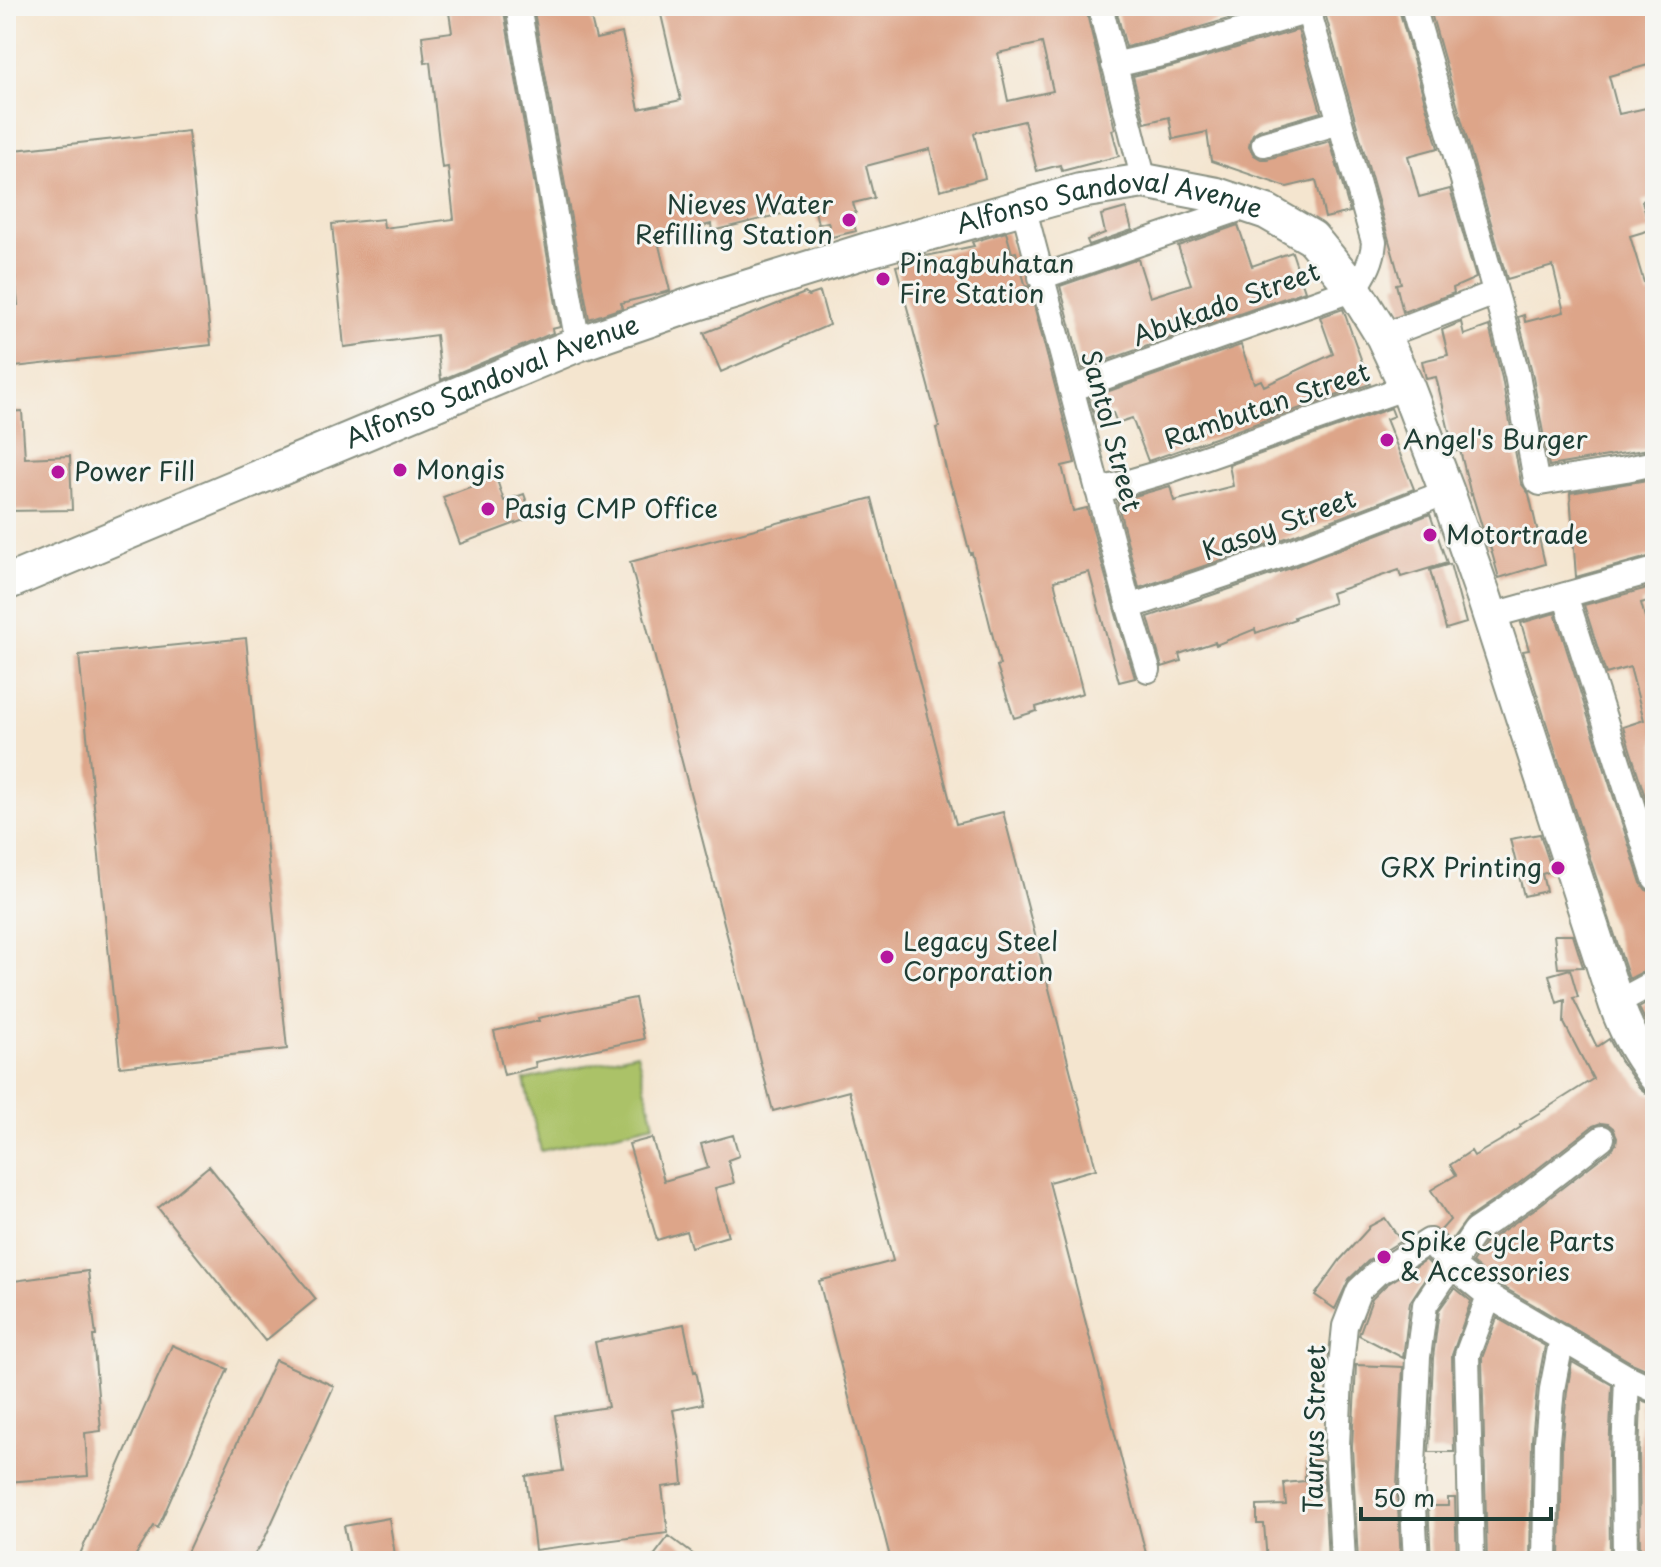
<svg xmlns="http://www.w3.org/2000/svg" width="1661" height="1567" viewBox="0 0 1661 1567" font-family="'Playpen Sans',sans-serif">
  <rect width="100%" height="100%" fill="#f6f6f2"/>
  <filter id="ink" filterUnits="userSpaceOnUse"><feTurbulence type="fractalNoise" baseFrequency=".0125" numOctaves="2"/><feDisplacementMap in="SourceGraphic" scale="16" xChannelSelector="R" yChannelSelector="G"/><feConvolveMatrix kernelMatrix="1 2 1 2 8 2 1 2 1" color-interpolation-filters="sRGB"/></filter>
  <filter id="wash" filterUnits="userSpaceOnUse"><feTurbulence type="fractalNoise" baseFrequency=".006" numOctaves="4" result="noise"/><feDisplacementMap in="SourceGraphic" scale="32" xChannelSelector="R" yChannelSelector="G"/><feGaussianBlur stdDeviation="1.8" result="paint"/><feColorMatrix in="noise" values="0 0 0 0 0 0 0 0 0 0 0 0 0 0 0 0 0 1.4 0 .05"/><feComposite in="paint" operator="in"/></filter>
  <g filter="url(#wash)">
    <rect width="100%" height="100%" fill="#f4e5cf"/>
    <path fill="#abc267" stroke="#65804e" stroke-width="2" d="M637,1053L654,1124L541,1151L524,1080Z"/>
    <g id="blocks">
      <path fill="#dda589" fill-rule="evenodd" d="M448,6H503L560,327L552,329L553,333L441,380L436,335L344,347L332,224L383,219L384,228L454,219L448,167L442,168L430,62L425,63L422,36L452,32Z
        M533,6H588L596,39L622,33L639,109L681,100L659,6H1085L1115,129L1112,130L1119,156L1062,171L1060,165L1037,171L1024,121L977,132L974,134L985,178L940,190L930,149L866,166L874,198L853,203L856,213L851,214L856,231L832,237L828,222L818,224L814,206L712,231L711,224L657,237L670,291L621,303L622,308L589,319ZM1042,43L1053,91L1008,101L998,53Z
        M1137,6H1273L1166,37L1126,47L1117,13L1137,9Z
        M1323,6H1398L1438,148L1408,156L1419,197L1450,189L1476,278L1453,288L1454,293L1403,312L1396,284L1401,283Z
        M1429,6H1497L1500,15L1531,6H1655V63L1609,76L1619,114L1655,106V129L1647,131L1655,158V197L1642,201L1650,230L1630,236L1648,296L1655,295V448L1549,466L1532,372L1518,317L1524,315L1525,322L1564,312L1553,266L1507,279Z
        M1298,30L1321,112L1259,130L1253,134L1250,140L1249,147L1254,155L1261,159H1267L1330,141L1350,212L1325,218L1316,180L1287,187L1211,161L1207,132L1173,139L1169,117L1145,123L1133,76L1174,66Z
        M188,131L211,345L6,368V305H18L6,189V151Z
        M1126,208L1132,230L1089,245L1087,240L1105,233L1101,215Z
        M1238,225L1252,266L1292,252L1305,291L1082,369L1060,286L1138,259L1150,297L1191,284L1178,246Z
        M1006,232L1012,253L1016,252L1026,287L1029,286L1075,463L1062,466L1073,511L1087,508L1115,611L1135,678L1119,682L1089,572L1054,581L1083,693L1036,707L1037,711L1014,718L997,666L1000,665L972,553L970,554L954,491L953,492L946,469L936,428L939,427L896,266L901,265L900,262L907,260L974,246L972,242Z
        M820,292L829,325L721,372L704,333L805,293L808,296Z
        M1343,309L1370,384L1148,461L1132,418L1117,423L1113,413L1095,418L1089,398L1241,345L1254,383L1261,380L1264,386L1333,354L1320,317Z
        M1461,322L1464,335L1489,326L1502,378L1521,483L1529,494L1545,564L1499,578L1490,546H1488L1472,494L1471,495L1460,450L1454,452L1436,377L1426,379L1422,361L1448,355L1442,330Z
        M1391,408L1394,416L1386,419L1414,489L1278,541L1139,588L1117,501L1170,486L1174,501L1233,486L1229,465Z
        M22,411L25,458L70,456L72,510L6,511V412Z
        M496,477L504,501L524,494L532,517L460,544L443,497Z
        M1653,479L1655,486V555L1576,577L1570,493Z
        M872,498L956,824L1003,812L1096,1169L1049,1182L1148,1561H891L819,1281L893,1261L849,1091L773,1111L630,562Z
        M1430,514L1447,563L1401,577L1399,570L1331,593L1334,603L1294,617L1295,619L1256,633L1255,629L1216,645L1215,642L1179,654L1181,661L1162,667L1148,617L1288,569Z
        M1450,564L1466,623L1446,629L1430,570Z
        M1655,586V599L1641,603L1651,639L1655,638V828L1623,727L1644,720L1630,667L1606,674L1584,605Z
        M1555,613L1641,883L1646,890L1655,893V967L1648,969L1629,979L1523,651L1529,650L1521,623Z
        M246,638L287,1049L120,1067L79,655Z
        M1540,834L1552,871L1542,874L1546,891L1524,896L1510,839Z
        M1554,935H1573L1583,967L1558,968Z
        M1570,969L1578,997L1573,998L1597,1047L1609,1039L1620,1060L1639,1087L1646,1093L1655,1095V1373L1634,1364L1498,1284L1472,1263L1486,1242L1536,1208L1611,1150L1616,1144L1617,1137L1613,1128L1608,1124L1601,1123L1593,1126L1518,1184L1467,1219L1450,1242L1440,1231L1450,1220L1431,1190L1456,1175L1450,1165L1471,1151L1474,1156L1503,1139L1521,1127L1520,1125L1593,1079L1564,1023L1565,1000L1557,1003L1549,975Z
        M635,998L644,1039L535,1062L536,1067L504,1075L494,1031L539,1021L538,1018Z
        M1655,999V1040L1639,1008Z
        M733,1135L739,1156L728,1160L734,1183L715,1188L728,1236L691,1247L686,1231L657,1240L629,1144L652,1138L664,1181L708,1168L701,1144Z
        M209,1166L316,1299L265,1341L158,1208Z
        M1385,1218L1401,1241L1368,1261L1349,1279L1335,1309L1315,1295L1340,1260L1368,1229V1227Z
        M1426,1260L1433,1267L1410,1302L1403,1358L1359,1335L1372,1299L1386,1285Z
        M88,1271L96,1336H93L101,1431L85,1433L88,1476L6,1482V1282Z
        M1455,1288L1471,1301L1452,1355L1454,1452H1429L1433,1358L1439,1310Z
        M1497,1318L1545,1346L1537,1388L1532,1440L1530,1561H1487L1482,1358Z
        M684,1324L694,1372L696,1371L703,1404L673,1410L679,1442L683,1484L662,1487L668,1533L535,1550L526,1476L563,1471L555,1415L608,1407L595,1342Z
        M172,1345L228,1369L158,1528L154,1526L132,1561H77Z
        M275,1360L334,1386L263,1542L250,1561H183Z
        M1572,1362L1612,1385L1609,1456L1610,1561H1560L1562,1442L1567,1391Z
        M1356,1365L1403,1367L1397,1488L1401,1561H1358L1352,1447Z
        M1641,1400L1655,1405V1561H1640L1639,1456Z
        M1305,1461H1323L1328,1561H1267L1264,1524H1257V1506L1286,1505L1284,1483L1305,1481Z
        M1448,1498H1455L1457,1561H1431L1428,1506H1448Z
        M389,1518L396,1561H351L344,1526Z
        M669,1536L702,1561H650Z"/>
    </g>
  </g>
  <g filter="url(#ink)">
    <use href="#blocks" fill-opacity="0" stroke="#8a9182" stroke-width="2"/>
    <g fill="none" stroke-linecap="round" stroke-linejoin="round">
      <g stroke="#8a9182" stroke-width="28">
        <path id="minor" d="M518,6L578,344
          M1100,6L1144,181
          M1413,6L1501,312L1517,375L1536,480L1540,483L1626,469L1655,463
          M1114,65L1170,52L1309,11
          M1264,144L1340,122
          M1023,206L1129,607L1148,670
          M1041,277L1248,206
          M1383,336L1495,293
          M1071,389L1354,289C1366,274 1373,260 1374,242L1307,6
          M1098,491L1170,470L1407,387
          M1565,595L1655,878
          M1129,607L1283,555L1447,492
          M1490,616L1655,570
          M1616,1003L1655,982
          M1343,1561L1337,1447L1340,1375L1345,1326L1359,1290L1378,1272L1387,1268L1429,1241L1451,1265L1489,1296L1627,1377L1655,1390
          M1416,1561L1412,1489L1418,1357L1425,1305L1475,1231L1527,1196L1602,1138
          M1472,1561L1467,1355L1489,1296
          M1545,1561L1547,1441L1552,1389L1562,1338
          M1625,1561L1624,1456L1627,1377"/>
      </g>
      <g stroke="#8a9182" stroke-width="38">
        <g id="secondary">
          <path id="s1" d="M6,583L578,344L697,303L868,250L1080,191L1144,181L1217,195L1267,212L1312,238L1354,289L1383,336L1407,387L1447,492L1484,597L1616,1003C1626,1031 1637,1051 1655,1075"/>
        </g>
      </g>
      <use href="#minor" stroke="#fff" stroke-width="24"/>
      <use href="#secondary" stroke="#fff" stroke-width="34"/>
    </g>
  </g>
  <g fill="#b5179e" stroke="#f6f6f2" stroke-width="3">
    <circle cx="849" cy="220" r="8"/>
    <circle cx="883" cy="279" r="8"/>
    <circle cx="1387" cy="440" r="8"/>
    <circle cx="400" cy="470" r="8"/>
    <circle cx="58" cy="472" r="8"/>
    <circle cx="488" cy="509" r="8"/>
    <circle cx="1430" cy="535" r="8"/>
    <circle cx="1558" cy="868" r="8"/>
    <circle cx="887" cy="957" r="8"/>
    <circle cx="1384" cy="1257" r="8"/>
  </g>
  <g text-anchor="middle" stroke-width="6" stroke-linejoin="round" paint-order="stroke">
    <g font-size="26" fill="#1f3d34" stroke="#f6f6f2" text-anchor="start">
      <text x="833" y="214" text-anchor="end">Nieves Water<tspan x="833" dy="30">Refilling Station</tspan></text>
      <text x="899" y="273">Pinagbuhatan<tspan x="899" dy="30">Fire Station</tspan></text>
      <text x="1403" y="449">Angel's Burger</text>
      <text x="416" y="479">Mongis</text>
      <text x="74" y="481">Power Fill</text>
      <text x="504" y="518">Pasig CMP Office</text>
      <text x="1446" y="544">Motortrade</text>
      <text x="1542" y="877" text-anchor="end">GRX Printing</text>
      <text x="903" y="951">Legacy Steel<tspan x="903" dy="30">Corporation</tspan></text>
      <text x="1400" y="1251">Spike Cycle Parts<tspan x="1400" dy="30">&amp; Accessories</tspan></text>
    </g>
    <g font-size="26" fill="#1f3d34" stroke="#f6f6f2">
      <text dy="9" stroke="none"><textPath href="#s1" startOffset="1174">Alfonso Sandoval Avenue</textPath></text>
      <text transform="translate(1226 304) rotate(-20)" y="9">Abukado Street</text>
      <text dy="9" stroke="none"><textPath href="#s1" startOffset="526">Alfonso Sandoval Avenue</textPath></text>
      <text transform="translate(1267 406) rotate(-19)" y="9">Rambutan Street</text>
      <text transform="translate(1111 431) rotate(75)" y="9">Santol Street</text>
      <text transform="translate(1279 525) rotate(-20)" y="9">Kasoy Street</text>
      <text transform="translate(1315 1429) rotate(-89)" y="9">Taurus Street</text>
    </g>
  </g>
  <rect width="1661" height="1567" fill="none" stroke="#f6f6f2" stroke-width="32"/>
  <path d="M1361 1507v12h190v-12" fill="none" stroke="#1f3d34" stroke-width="4"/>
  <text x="1373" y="1507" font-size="24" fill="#1f3d34" stroke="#f6f6f2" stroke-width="6" paint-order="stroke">50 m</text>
</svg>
